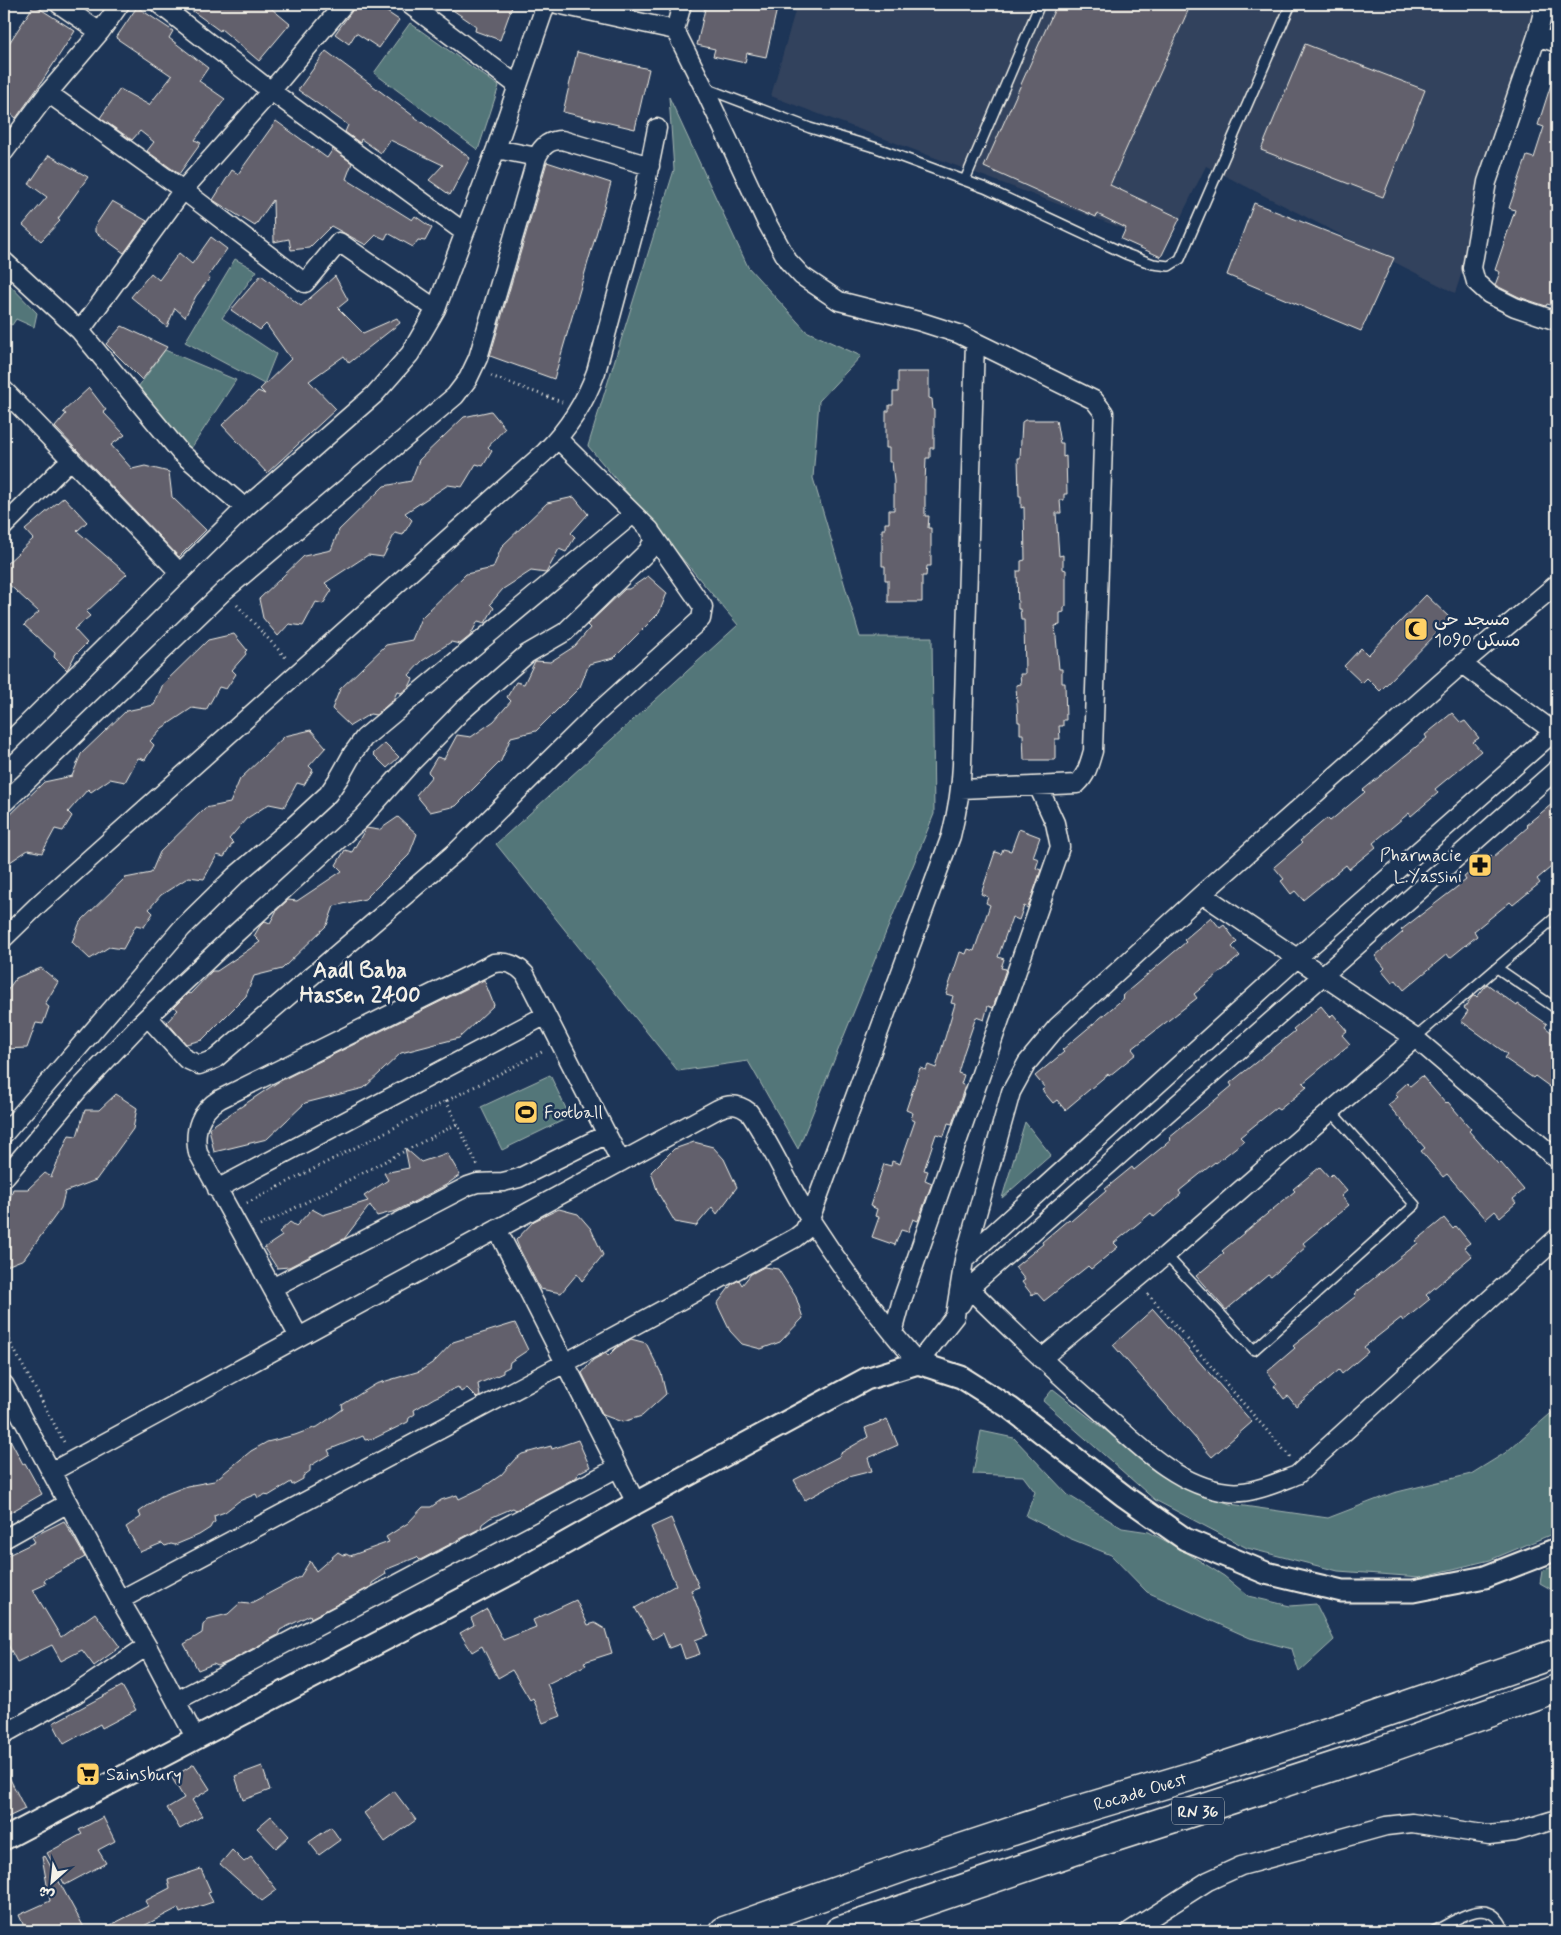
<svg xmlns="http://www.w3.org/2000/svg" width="1561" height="1935" viewBox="0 0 1561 1935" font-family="Mynerve,'Playpen Sans Arabic',sans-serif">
  <rect width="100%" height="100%" fill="#1d3557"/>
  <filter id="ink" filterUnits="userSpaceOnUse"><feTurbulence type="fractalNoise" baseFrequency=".02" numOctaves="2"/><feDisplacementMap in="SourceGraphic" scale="10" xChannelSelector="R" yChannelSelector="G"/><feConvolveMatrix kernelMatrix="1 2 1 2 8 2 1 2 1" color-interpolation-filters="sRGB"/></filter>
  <g filter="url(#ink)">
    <path fill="#32425d" d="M797,4H1548L1538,43L1455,293L1206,166L1167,245L771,96Z"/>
    <path fill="#527679" stroke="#a3b4b0" d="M410,23L499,86L478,150L374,73Z
      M669,97L748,267L806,331L861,356L819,401L813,478L860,637H932L934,814L798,1149L748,1061L678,1071L496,844L738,625L588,446L674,170Z
      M235,259L257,271L222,318L276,354L264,384L185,342Z
      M4,279L37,313L34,327L16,319L12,325L4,321Z
      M165,350L236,380L190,450L136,390Z
      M550,1075L570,1117L502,1150L481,1107Z
      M1025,1122L1051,1155L1002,1198Z
      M1053,1389L1132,1451L1201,1493L1230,1504L1328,1518L1393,1493L1471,1474L1505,1453L1557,1408V1532L1490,1560L1420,1577L1338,1571L1247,1548L1155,1500L1043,1401Z
      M981,1431L1014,1438L1068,1495L1122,1528L1149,1532L1184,1551L1224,1576L1248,1596L1290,1606L1316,1604L1334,1640L1299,1672L1292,1649L1250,1638L1147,1592L1111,1555L1069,1538L1026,1516L1035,1492L1023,1476L973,1474Z
      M1557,1565V1590L1554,1591L1540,1583L1542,1571Z"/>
    <path fill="#62606c" stroke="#f4f1e8" d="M183,4H266L290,24L259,61L221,29L220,31Z
      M357,4H375L399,20L379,48L356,33L349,44L335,34Z
      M444,4H513L500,40L475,31L476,26Z
      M706,4H778L766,57L747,53L745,63L713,56L715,49L697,45Z
      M1057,4H1191L1110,185L1180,218L1161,257L1121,239L1126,228L1097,214L1096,217L984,167Z
      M34,5L75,31L37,89L16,118L4,108V51Z
      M137,7L173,31L169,38L208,68L199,81L225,99L195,140L201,143L179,174L147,151L154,142L140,131L132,140L100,118L120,89L149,105L172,76L116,38Z
      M1305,44L1425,90L1383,197L1261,150Z
      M326,51L470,158L450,195L429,180L443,165L390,140L381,153L361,139L360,143L345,132L348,125L298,90Z
      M577,52L649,69L635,129L563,112Z
      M1554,75L1557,76V186L1553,199L1557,201V307L1547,304L1546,306L1519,297L1495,285L1500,272L1495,270L1515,210L1509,208L1527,156L1534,158L1544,127L1538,125Z
      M276,121L327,158L333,149L352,163L346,179L412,220L415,216L432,228L425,241L418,240L413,247L388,233L385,239L376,235L366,245L331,226L309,248L291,250L289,239L274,242L273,200L255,226L213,200L232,170L238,174Z
      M49,155L88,177L58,219L60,221L41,241L23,225L47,197L29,184Z
      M547,162L611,183L554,379L490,356Z
      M112,201L147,221L124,253L95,232V226Z
      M1254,203L1394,258L1361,331L1227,275Z
      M211,237L227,249L208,276L210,278L196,296L185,317L175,308L167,327L131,297L151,273L159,280L179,253L192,264Z
      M261,275L301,306L335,276L348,300L338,308L363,333L397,318L400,323L349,363L344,356L309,381L336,409L267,473L222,425L258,391L265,394L260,389L291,359L266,324L260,330L231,310Z
      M122,326L167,347L142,380L106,344Z
      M898,372H929V398L932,399L933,410H934V448H930V458H926L925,485V516H929L928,528H931V566H927L926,576H922V602H888V580H885V566H882V529H885V523H889V510H894V481L892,462H889V448H886V411H889V405H893V392H898Z
      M89,388L106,410L103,412L125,435L111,445L132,469L145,466L169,472L172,497L206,530L179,557L55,427L66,414L63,412Z
      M491,411L505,428L488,447L492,451L483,466L476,464L462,487L448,485L405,513L412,520L403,535L395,533L383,557L368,555L325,583L332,590L323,604L316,602L303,626L289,624L278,636L263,618L259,599L304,556L331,550L339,530L384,486L411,481L419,460L464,417Z
      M1025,420H1056L1060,443H1063V457L1066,456L1067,494H1064V500H1060L1061,513H1056L1059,556L1063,555V569L1066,570V606L1064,607V612L1060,613V625L1055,626L1059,669H1062V683H1065L1066,720H1063V726H1059L1060,739H1055V760H1024L1023,734H1020V722H1018L1016,685L1021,684L1020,674H1025L1024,620H1021L1020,609H1018L1017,571H1021V561L1025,560L1024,507L1021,508V496H1019L1018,458H1020L1022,422Z
      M64,497L87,522L77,531L127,574L86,612L90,616L74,629L87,643L75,655L67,670L54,657L55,653L24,625L39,612L4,580V566L33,539L25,530Z
      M574,497L588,514L571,533L575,537L566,552L559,549L546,573L531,571L503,589L490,604L494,608L485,623L478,621L470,636L460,644L451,642L422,661L409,675L413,679L409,687L401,693L397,692L393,700L376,715L370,714L350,726L332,709L340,689L386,645L412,640L421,618L466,574L493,568L502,546L547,503Z
      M648,576L667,593L659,613L614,658L589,664L580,687L536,731L511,737L501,761L456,806L430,812L416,795L432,776L428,772L437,757L444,759L457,735L471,737L494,721L511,701L507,697L516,682L524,684L535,661L550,662L575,646L590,628L587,625L625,589H629Z
      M1426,595L1451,619L1380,691L1367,678L1362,683L1344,666L1361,648L1368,655Z
      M234,634L247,650L245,652L246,654L232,670L236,674L226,689L219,687L206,710L192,708L162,728L150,741L154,745L145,760L138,758L125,782L110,779L91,792L88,789L68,812L72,816L63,831L55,829L42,853L28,850L4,866V821L44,782L72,776L81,754L126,711L154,705L163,684L208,640Z
      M1452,713L1461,723L1465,721L1479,738L1473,742L1481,751L1435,789L1438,793L1411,816L1409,813L1373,843L1376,847L1349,869L1346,865L1303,900L1295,891L1291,894L1281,881L1284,879L1274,867L1302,843L1300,841L1327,818L1330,821L1365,792L1363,790L1427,738L1425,735Z
      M311,730L326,747L309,766L313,770L304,785L297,783L284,807L269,804L246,819L229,839L233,843L224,857L217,855L204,879L189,877L161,895L149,909L153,913L144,927L136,925L123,949L109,947L90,959L72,942L80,922L125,878L151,873L160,852L205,808L230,803L240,779L285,736Z
      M385,743L399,757L387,768L373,754Z
      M1557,800V862L1537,879L1540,883L1513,905L1510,902L1474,931L1477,936L1450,958L1447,954L1404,990L1396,980L1392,983L1382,971L1385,968L1375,956L1403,932L1401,930L1466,880L1464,877L1491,855L1493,857L1528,827L1526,825Z
      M398,817L417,834L409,855L365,899L334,906L327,925L282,969L254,976L246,996L202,1040L186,1044L167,1022L178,1010L174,1007L188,993L190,994L212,971H217L260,942L254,936L260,926L265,921L270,923L277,910L288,900L297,901L342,871L336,865L345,850L352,852L366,828L379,830Z
      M1019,829L1040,837L1033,857L1039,859L1036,868L1041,870L1028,908L1024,906L1019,920L1012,917L998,957L1004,959L1001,968L1006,969L993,1008L988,1006L984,1020L976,1017L964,1052L958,1073L964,1075L961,1084L965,1086L952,1124L948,1123L944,1136L936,1134L924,1170L928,1171L925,1180L932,1183L918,1221L913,1219L908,1232L901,1230L895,1245L872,1237L879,1217L875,1216L877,1209L870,1206L884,1164L891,1166L892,1161L900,1164L915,1121L911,1119L913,1113L906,1110L920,1068L926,1070L928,1065L936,1068L955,1004L951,1003L953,996L946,994L960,952L966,954L968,949L974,951L990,905L986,903L988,897L981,894L995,852L1001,854L1003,849L1011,851Z
      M1211,917L1220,928L1224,925L1237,942L1232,947L1240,956L1194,994L1197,998L1132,1049L1136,1054L1109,1076L1108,1074L1065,1110L1057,1100L1053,1103L1042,1090L1045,1088L1035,1076L1064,1052L1062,1050L1124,998L1122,996L1186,942L1184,940Z
      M41,968L58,982L45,1004L49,1007L43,1024L36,1023L27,1048L4,1049V995L16,978Z
      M484,980L494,1005L459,1038L401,1053L364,1088L305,1103L267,1139L214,1152L209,1128L278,1082Z
      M1487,984L1517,1006L1518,1004L1547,1024L1545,1027L1557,1037V1092L1535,1076L1533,1078L1504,1058L1507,1054L1461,1021L1468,1011L1464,1008L1472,997L1475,995L1477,997Z
      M1321,1006L1330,1017L1333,1014L1347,1031L1342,1035L1350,1044L1303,1083L1307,1087L1279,1110L1276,1108L1240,1137L1244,1141L1216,1163L1215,1162L1179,1191L1181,1194L1154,1217L1151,1213L1114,1243L1118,1247L1091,1269L1088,1266L1044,1301L1036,1292L1032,1295L1022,1282L1025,1280L1015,1267L1043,1244L1042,1242L1069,1219L1071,1221L1106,1191L1105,1189L1132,1167L1134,1170L1171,1140L1169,1138L1232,1086L1230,1083L1295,1031L1293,1029Z
      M1422,1076L1446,1104L1448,1102L1471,1129L1469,1131L1499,1165L1501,1163L1524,1190L1513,1199L1516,1203L1500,1217L1495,1211L1486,1219L1447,1174L1443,1177L1421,1151L1425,1148L1388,1105L1398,1097L1395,1094L1407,1083L1410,1086Z
      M116,1094L137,1108L133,1129L96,1180L65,1192L61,1208L24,1259L4,1267V1217L13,1189H28L45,1173L51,1177L69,1135L77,1136L85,1110H99Z
      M694,1142L713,1147L724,1159L737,1187L717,1214L712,1207L696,1226L675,1222L658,1193L651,1172L674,1149Z
      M405,1148L421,1162L447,1153L460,1175L446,1185L396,1211L377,1216L370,1205L344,1239L289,1267L277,1268L264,1248L282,1236L279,1232L290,1222L296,1226L312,1209L323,1215L368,1201L364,1196L388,1180L384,1173L409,1168Z
      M1320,1167L1329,1177L1332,1174L1347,1191L1341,1196L1349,1205L1303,1243L1306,1247L1271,1277L1268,1275L1226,1310L1196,1276L1224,1253L1222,1251L1295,1191L1293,1189Z
      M559,1209L578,1214L591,1229L603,1255L582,1281L577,1274L561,1293L540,1289L520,1250L516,1240L534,1221Z
      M1444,1218L1453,1229L1456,1226L1470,1243L1464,1247L1472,1256L1426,1295L1430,1299L1403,1321L1401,1318L1364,1347L1368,1352L1342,1374L1339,1370L1296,1406L1288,1396L1284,1399L1274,1386L1277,1384L1267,1372L1295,1348L1293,1346L1356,1296L1354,1294L1418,1243L1416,1241Z
      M764,1267L778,1269L796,1297L803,1318L780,1342L761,1349L742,1344L730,1331L717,1304L732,1284L739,1280L742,1285L751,1274Z
      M1153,1309L1252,1422L1212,1457L1113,1345Z
      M515,1323L528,1350L510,1362L509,1367L503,1370V1373L478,1384L480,1396L477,1398L467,1388L461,1392L458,1387L434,1398L414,1410L415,1414L409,1418L408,1422L375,1438L365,1440L363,1436L328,1450L330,1454L310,1466V1471L303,1476V1479L292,1485L291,1482L268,1496L266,1494L258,1498L256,1494L239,1501L225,1512L214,1516L215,1522L212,1524L210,1528L199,1535L175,1545L171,1544L165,1546L162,1543L140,1552L126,1527L141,1517L139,1512L161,1496L187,1486L214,1481L251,1451L267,1442L295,1435L319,1426L343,1409L342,1405L376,1384L420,1371L435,1361L453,1342Z
      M631,1339L646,1343L661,1373L666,1394L642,1416L622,1422L603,1415L582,1373L593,1360L606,1353L608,1356L616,1348Z
      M887,1419L898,1445L868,1458L872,1471L848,1477L805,1500L794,1480L840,1456L839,1454L868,1437L865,1428Z
      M4,1428L23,1464L25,1463L42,1494L4,1516Z
      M578,1440L590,1467L578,1473L577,1477L516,1510L513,1508L490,1518L482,1524L481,1528L420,1560L417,1557L385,1570L386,1574L372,1583V1586L311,1618L310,1615L280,1630L278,1635L230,1661L218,1666L213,1664L198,1670L184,1644L202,1633L203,1625L208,1619L228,1614L240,1603L249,1604L300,1577L310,1561L316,1571L338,1552L343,1555L346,1554L350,1556L389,1542L386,1537L408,1523L423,1507H431L441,1500L457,1495L459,1499L482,1488L501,1475L515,1459L522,1454L551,1446L552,1449Z
      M671,1518L685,1552H684L699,1587L691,1590L708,1635L695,1640L700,1654L685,1659L680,1644L669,1648L663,1633L653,1639L635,1608L676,1585L651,1527Z
      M64,1521L85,1557L44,1580L46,1584L33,1590L61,1637L95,1613L120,1647L94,1666L82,1650L61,1661L52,1645L17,1662L4,1637V1557L35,1542L32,1537Z
      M576,1600L588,1625L595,1623L605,1629L612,1653L584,1662L586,1665L547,1684L561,1716L543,1723L533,1698L530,1700L512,1670L498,1678L482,1646L472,1652L460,1633L474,1625L471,1618L487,1609L503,1640L536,1627L533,1620Z
      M122,1686L136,1710L102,1728L100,1724L64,1744L53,1723Z
      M194,1764L210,1789L192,1800L202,1816L180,1829L167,1808L184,1798L172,1778Z
      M262,1766L270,1790L243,1800L235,1776Z
      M4,1767L25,1809L4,1819Z
      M394,1791L416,1820L385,1842L364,1813Z
      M271,1816L289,1836L276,1848L257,1828Z
      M103,1817L115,1841L98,1850L106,1863L65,1885L47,1853L82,1834L79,1830Z
      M331,1827L340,1840L319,1855L309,1842Z
      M232,1850L244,1862L251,1857L277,1890L262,1901L220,1864Z
      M45,1856L86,1931H26L19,1915L50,1901L42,1857Z
      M201,1869L211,1892L208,1893L213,1902L180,1913L178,1908L134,1931H99L148,1906L145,1901L170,1888L168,1880Z"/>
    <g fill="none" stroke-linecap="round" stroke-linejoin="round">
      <g stroke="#f4f1e8" stroke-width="12">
        <path id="service" d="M705,88L810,128L877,148L985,188L1126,254L1153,264L1169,266L1180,259L1291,4
          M965,180L1040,4
          M1497,968L1557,1009
          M1415,1038L1557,916
          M1166,1255L1254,1350L1415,1205L1331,1111
          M1434,1931C1459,1919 1490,1893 1505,1931"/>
      </g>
      <g stroke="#f4f1e8" stroke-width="21">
        <path id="minor" d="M59,4L100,32
          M159,4L271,91L464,232
          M409,4L517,85
          M557,4L675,30
          M682,4L675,30L704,88L766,221L788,261L802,276L839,301L918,321L959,334L1094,400L1104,413L1093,751C1089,764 1087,775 1077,784L961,789
          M1545,4L1537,36L1557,43
          M1537,36L1487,182L1472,268L1476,282L1489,294L1515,307L1557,321
          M48,93L183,190L305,283L339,242L436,309
          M496,149L537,157
          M4,152L48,93L100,32L120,4
          M4,261L80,331L180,452L245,508
          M80,331L183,190L271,91L344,4
          M4,390L180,573
          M4,526L71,459
          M1462,664L1557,734
          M4,747L245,508L374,395L410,354L436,309L496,149L546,4
          M4,803L224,591L455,396L468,379L478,358L537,157C542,146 549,140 562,140L650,166
          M1202,894L1415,1038L1557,1159
          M4,938L40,903L545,452C569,428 585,403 596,372L643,198L657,128
          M148,1017L186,1059L199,1065L215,1059L458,850L597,713L701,619L703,607L650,531
          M4,1134L182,928L235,876L289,830L328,794L339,778L353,753L364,738L633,514
          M4,1178L79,1089L140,1024L233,936L362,818L410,764L462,711L527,654L565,632L648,551L653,541L650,530L558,439
          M217,1189L546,1015
          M497,1229L636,1503
          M964,1260L1297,958L1557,729
          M272,1288L468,1186L477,1183L503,1182L519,1178L607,1134
          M969,1288C1011,1330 1054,1371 1099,1410C1136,1443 1176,1486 1228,1492C1250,1495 1278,1482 1297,1475L1557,1238
          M961,1304L969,1288L1557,769
          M893,1333L901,1303L1060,847L1055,823L1038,786
          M299,1337L198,1153C193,1130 200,1111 220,1099L494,963C507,961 516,964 525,974L621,1162
          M1041,1359L1166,1255L1415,1038
          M4,1384L120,1600L147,1646L196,1739
          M51,1472L718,1109C730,1103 739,1104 749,1112C772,1146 788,1184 810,1219C842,1269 879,1318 918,1363L955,1316L964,1260L1011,1092L1027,1063L1057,1027L1202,894L1462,664L1557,584
          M4,1539L68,1503
          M120,1600L565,1363L795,1238L804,1231L810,1219L951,836C957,812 961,790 962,765L975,342
          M176,1701L617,1468
          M4,1734L74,1695L147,1646
          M1130,1931L1208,1881L1241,1866L1386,1826L1412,1823L1489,1835L1515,1832L1557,1819"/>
      </g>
      <g stroke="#f4f1e8" stroke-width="25">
        <path id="tertiary" d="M4,1839L523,1567L636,1503L866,1379L918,1363L961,1377L1010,1408L1124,1496L1185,1539L1266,1573L1342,1591H1413L1485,1577L1557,1549"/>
      </g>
      <g stroke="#f4f1e8" stroke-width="31">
        <g id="trunk">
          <path id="s1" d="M724,1931L916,1863L1055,1817L1199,1774L1346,1726L1557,1653"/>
          <path d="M839,1931L1103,1841L1375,1753L1557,1689"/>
        </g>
      </g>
      <path stroke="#f4f1e8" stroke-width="3" stroke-dasharray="1 4" stroke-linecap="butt" d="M491,376L562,402
        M237,605L287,659
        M446,1101L478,1166
        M247,1203L544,1051
        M260,1226L457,1124
        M1148,1294L1290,1457
        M4,1331L65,1444"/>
      <use href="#service" stroke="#1d3557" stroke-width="9"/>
      <use href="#minor" stroke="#1d3557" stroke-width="18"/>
      <use href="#tertiary" stroke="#1d3557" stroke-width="21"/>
      <use href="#trunk" stroke="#1d3557" stroke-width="28"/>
    </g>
  </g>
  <defs>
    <g id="mosque-square" transform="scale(1.25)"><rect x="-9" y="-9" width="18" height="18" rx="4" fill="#ffd166" stroke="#1d3557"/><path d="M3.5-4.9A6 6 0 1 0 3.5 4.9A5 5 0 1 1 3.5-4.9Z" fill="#111"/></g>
    <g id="pharmacy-square" transform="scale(1.25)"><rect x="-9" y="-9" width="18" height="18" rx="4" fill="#ffd166" stroke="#1d3557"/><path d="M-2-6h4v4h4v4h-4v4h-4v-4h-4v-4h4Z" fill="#111"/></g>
    <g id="stadium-square" transform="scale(1.25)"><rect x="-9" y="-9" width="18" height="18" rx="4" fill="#ffd166" stroke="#1d3557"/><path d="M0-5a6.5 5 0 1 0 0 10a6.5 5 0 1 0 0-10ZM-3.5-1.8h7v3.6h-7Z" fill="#111"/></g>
    <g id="supermarket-square" transform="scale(1.25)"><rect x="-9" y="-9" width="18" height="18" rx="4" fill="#ffd166" stroke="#1d3557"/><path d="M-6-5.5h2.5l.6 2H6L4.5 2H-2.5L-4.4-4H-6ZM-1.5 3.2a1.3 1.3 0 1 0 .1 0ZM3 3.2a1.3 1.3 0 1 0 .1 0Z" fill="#111"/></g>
  </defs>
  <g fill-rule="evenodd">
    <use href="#mosque-square" x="1416" y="629"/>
    <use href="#pharmacy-square" x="1480" y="865"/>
    <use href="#stadium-square" x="526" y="1112"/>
    <use href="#supermarket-square" x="88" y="1774"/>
  </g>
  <g text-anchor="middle" stroke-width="5" stroke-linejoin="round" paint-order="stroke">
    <rect fill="#1d3557" stroke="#b4b9bc" stroke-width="1" x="1172" y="1797.5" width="52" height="27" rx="4"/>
    <g font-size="16" font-weight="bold" fill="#f4f1e8">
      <text x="1198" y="1817">RN 36</text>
    </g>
    <g font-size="18" fill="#f4f1e8" stroke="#1d3557" text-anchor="start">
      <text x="1434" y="625">مسجد حي<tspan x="1434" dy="21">1090 مسكن</tspan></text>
      <text x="1462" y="861" text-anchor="end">Pharmacie<tspan x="1462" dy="21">L.Yassini</tspan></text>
      <text x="544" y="1118">Football</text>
      <text x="106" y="1780">Sainsbury</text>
    </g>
    <g font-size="18" fill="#f4f1e8" stroke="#1d3557">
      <text dy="6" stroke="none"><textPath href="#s1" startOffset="439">Rocade Ouest</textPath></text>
    </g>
    <g font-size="22" font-weight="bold" fill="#f4f1e8" stroke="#1d3557">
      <text x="360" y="977">Aadl Baba<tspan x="360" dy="25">Hassen 2400</tspan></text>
    </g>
  </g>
  <rect width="1561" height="1935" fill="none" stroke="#1d3557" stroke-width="20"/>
  <rect x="10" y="10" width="1541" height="1915" fill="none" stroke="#f4f1e8" stroke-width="2" filter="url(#ink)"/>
  <g transform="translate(52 1882) rotate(207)" stroke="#1d3557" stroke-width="4" paint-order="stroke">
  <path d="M0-4L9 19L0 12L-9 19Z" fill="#f4f1e8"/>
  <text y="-8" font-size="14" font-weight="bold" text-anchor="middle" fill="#f4f1e8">ش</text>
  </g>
</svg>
